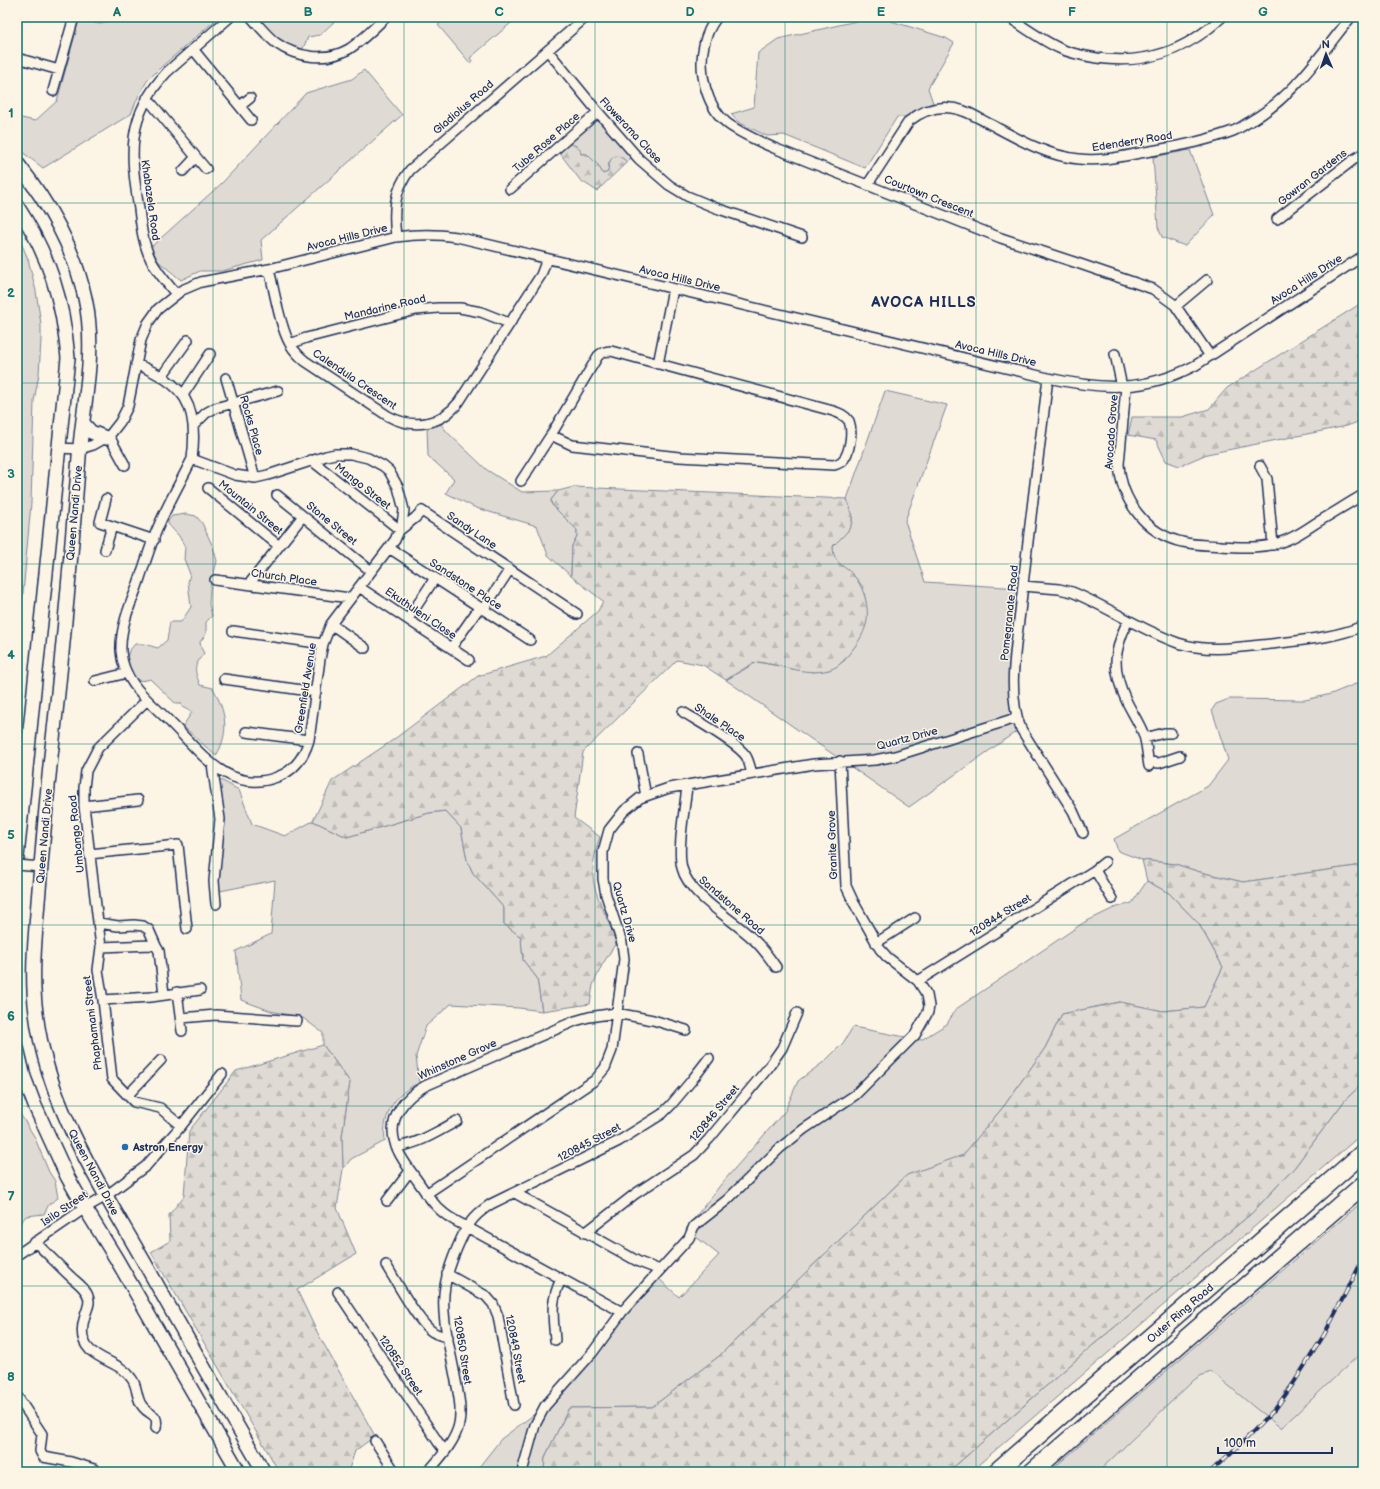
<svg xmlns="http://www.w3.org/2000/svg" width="1380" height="1489" viewBox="0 0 1380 1489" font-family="'Balsamiq Sans',sans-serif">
  <defs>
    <pattern id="forest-firs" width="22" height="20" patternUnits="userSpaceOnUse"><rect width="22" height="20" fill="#dfdbd4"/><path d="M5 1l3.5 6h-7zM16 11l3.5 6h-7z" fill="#bfbcb8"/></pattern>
  </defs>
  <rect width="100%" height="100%" fill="#fcf5e5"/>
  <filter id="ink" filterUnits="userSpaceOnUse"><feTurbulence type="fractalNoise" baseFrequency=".025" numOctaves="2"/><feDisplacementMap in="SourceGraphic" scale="8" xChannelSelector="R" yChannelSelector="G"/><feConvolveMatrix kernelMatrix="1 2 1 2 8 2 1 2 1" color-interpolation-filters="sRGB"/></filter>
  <g filter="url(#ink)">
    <path fill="#ece7dc" d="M1363,1351V1472H1098L1194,1380L1200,1376L1211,1372L1216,1375L1254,1407L1281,1428Z"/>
    <path fill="#dfdbd4" stroke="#7d8599" d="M119,17H219L160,68L147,81L138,97L131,114L43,168L17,148V117L35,121L57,101L79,20L101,24Z
      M254,17H339L320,35L308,37L301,53L274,39Z
      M448,17H518L470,58L472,61L470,63L438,25Z
      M874,17H878L946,38L954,43L928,88L933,103L922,107L907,117H897L865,168L784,135L767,136L738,122L731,114L754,107L758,53L778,39Z
      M364,70L402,115L261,240L263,260L222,271H200L181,280L158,261L151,247L222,183L306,93L352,79Z
      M598,121L604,124L632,157L627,162L622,158L609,162L608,172L603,174L598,165L587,154H581L566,145L592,123Z
      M1190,150L1214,215L1185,246L1162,237L1158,227L1153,157Z
      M17,233L28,259L36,291L41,324V340L39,374L34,401L31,503L17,662Z
      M885,391L947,405L905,521L925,582L1020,588L1009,690L1011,715L1017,731L909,807L726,680L757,662L813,672L829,670L844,661L858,642L866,603L863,587L854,576L836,561L833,554V546C852,527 857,526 847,499Z
      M440,423L448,433L487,470L522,492L558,491L551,500L552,505L577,530V536L572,546L571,576L548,555L537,526L476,508L446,493L454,479L428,456L427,427Z
      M186,514L196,516L202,523L213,547L217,561L210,588L209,604L212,616L206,622V634L200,642L201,648L204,653C193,667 194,669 200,685L213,688C226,712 230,732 216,756L183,726L192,712L182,707L181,703H175L150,679C133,685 131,673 126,660L129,651L135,644H144L158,648L167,640L170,622H181L191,607L188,582L190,574L184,559L185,547L179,536L168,524V521L172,516Z
      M1363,681V865L1243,882L1200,872L1175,864L1142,860L1118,851L1114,839L1208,786L1228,760L1212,710L1216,704L1229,699L1305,700L1331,694Z
      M219,779L239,790L252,824L285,836L313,821L347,837L429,813L445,811L461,828L467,860L473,873L504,908V924L521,937L523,960L537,978L542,1011L519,1008L451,1004L426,1026L416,1056L419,1083C395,1093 382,1114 385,1141L351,1159L343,1169L342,1136L350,1082L323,1045V1033L303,1018L271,1011L241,1000L236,951L271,934L275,880L220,891L217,869Z
      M1147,881L1169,893L1199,924L1223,967L1204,1007L1163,1011L1120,1002L1062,1014L1045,1048L1004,1106L963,1156L907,1175L718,1357L652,1407L569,1408L545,1457L544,1472H475L501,1439L552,1401L603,1344L657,1277L679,1297L719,1255L686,1229L722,1183L785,1111L798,1081L825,1061L843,1043L853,1027L921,1040L947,1024L956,1009L1083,923L1114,908L1132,903Z
      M1363,1083V1133L970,1472H948L1093,1345L1252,1213L1294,1168L1345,1100Z
      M17,1109L34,1136L49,1172L55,1181L58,1198L49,1204L44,1214L26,1216L17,1227Z
      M1363,1201V1351L1281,1428L1254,1407L1216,1375L1211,1372L1200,1376L1194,1380L1098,1472H1049Z"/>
    <path fill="url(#forest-firs)" stroke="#7d8599" d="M571,144C577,146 580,147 581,154H587L598,165L603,174L608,172C609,158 614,150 627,162L597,191L580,180L559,152L566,145Z
      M1363,302V420L1347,426L1207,454L1179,466L1166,461L1156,440L1128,435L1132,417H1182L1209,409L1227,388Z
      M574,487L847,499C857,526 852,527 833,546C833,565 844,564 854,576C865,588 871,613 865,628C861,640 853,649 845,659C828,681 793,669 770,664C767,664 762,662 758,662C753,662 732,676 726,680L703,665L677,660L583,752L574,818L600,837C595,852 591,868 594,884C598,903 611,923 616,943L602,965L593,985L590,1004L542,1011L537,978L523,960L521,937L504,924V908L473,873L467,860L461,828L445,811L429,813L347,837L313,821L332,781L393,740L478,676L546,656L598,611L603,601L571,576L572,546L577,536V530L552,505L551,500L558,491Z
      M1142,860L1175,864L1200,872L1243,882L1363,865V1083L1345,1100L1294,1168L1252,1213L1093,1345L948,1472H544L545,1457L569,1408L652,1407L718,1357L907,1175L963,1155L1004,1106L1045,1048L1062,1014L1120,1002L1163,1011L1204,1007L1223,967L1199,924L1169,893L1147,881Z
      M323,1045L350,1082L342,1136L343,1169L337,1208L356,1254L297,1290L316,1330L375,1436L355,1451L348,1472H279L269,1454L151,1252L170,1241L169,1215L184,1196L189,1131L236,1071Z"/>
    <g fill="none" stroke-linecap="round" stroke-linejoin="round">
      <g stroke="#1b2f5e" stroke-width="12">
        <path id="street" d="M251,17C259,26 267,36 276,43C297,58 327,62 349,49C362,41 375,27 386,17
          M717,17C711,25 706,35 704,45C698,71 706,107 728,124C742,134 758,141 774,148L1001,238L1077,263L1153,289L1175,305L1210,356
          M1009,17C1026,29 1043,41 1061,49C1072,54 1085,56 1097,58C1146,65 1186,51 1222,17
          M193,49L251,120
          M548,51L598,112L639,159L669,185L687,196L716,208L802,237
          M17,58L59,70
          M53,91L74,17
          M147,98L206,169
          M240,106L250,98
          M183,171L196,157
          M868,184L909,121C922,111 935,106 951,108C965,109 978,118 990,124C1018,139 1047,156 1079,159C1103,162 1127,155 1151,151C1178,146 1206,141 1233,131C1239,129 1245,124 1251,121C1294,96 1320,55 1351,17
          M510,189L598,112
          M1277,219L1353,160L1363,154
          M396,237C393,211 394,190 410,170L586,17
          M269,269C274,289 280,327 290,344C294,351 299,356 305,361L388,416C414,430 441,425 459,402L541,275L547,259
          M176,294C167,283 157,272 151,260C143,244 141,226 139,209C130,154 126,116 167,72L230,17
          M1176,306L1207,280
          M290,344L306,338L416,310L438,308H460L481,312L509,323
          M1115,354L1122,387
          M136,364C185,384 199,405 192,459L235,475L255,478L268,475L326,456L335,454H351L368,458L383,466L389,471L398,487L404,510L402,524L395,540L331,624L323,644L320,659L309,740C304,757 294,771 277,777C230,795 201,753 172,724C151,702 123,684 121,651C120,629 129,607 137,587C143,569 149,550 156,532C166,507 180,483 192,459
          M658,364L673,289
          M162,376L188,340
          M226,378L255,478
          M1048,378C1039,453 1029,528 1021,603C1017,643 1006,692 1021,729L1073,811L1083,833
          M1126,387L1119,464C1121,500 1146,534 1182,542C1194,545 1208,545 1221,546C1241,547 1259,549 1278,543C1292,539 1304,531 1316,523C1332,514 1347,504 1363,495
          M183,395L210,354
          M194,425L206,413L215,408L278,391
          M109,436L125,465
          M57,448L80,449L93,445L109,436L120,422L128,406L141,340L148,323L158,309L182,290L201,282L269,269L396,237C417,234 437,234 457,237L1048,378C1103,390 1145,392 1196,365L1363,256
          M311,460L400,530L415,518L422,511L577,614
          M1260,466L1267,479L1273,545
          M521,481L551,435L598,356C602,352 605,351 611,351L833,411C839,413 845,415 849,421C853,431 850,454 842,461C840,463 837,464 834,465L679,457L572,445L551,435
          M208,488L279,546
          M277,495L371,571
          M106,499L100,522L154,540
          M389,548L530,640
          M105,550L112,526
          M215,580L350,598
          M249,584L303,516
          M1023,586L1059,589L1072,592C1108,607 1141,630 1178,643C1209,653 1240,647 1271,644C1303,640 1334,638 1363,626
          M359,587L469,660
          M483,610L510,569
          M408,619L435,578
          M1128,620C1114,651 1111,668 1126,700C1131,711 1138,721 1143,733C1147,743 1147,755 1149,766
          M331,624L365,648
          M233,631L323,644
          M451,648L479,608
          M224,679L316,692
          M95,681L127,673
          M147,700L98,748L86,771L84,788V806L101,947L98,970L103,1000L112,1079L134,1102L160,1108L181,1126
          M683,712C699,722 736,742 746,756C749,761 750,767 752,774
          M246,732L309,740
          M1145,738L1164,733H1171
          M638,754L646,796
          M1149,762L1159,763L1180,756
          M212,764L220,819L214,881L216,904
          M687,786C685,808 677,848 682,868C689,896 733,919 753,939C762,947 769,957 776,967
          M84,806L138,800
          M89,854L178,845L187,929
          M17,865L41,867
          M1095,870L1112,899
          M99,923L118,926L134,925L143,926L149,930L156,946
          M876,943L915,918
          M101,947L151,945L156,946L159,951L164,994
          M918,981L1095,870L1105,862
          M177,992L182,1031
          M103,1000L151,997L200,990
          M181,1018L216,1015L297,1021
          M128,1095L161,1060
          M396,1147C419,1144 437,1132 457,1121
          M515,1193L639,1262L660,1270
          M426,1194L595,1080L605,1068L612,1050L624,959L622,943L606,895L603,879V852L609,830L624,811L640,798L669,788L814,764L875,760L895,756L1016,718
          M387,1201L410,1171
          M585,1233L635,1194L694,1155L709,1139L768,1068L782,1048L797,1013
          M35,1242C47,1253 58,1265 70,1276C76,1282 85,1287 88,1296C91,1304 87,1308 85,1316C81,1328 81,1341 90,1350C104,1362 122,1364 132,1379C138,1387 136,1400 143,1407C150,1416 159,1413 156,1428
          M17,1255L85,1208L106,1196L146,1166L181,1126L222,1074
          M386,1265C396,1281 419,1324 433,1332C437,1335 443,1336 448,1337
          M447,1274L486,1296L493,1304L498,1316L514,1405
          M338,1292L438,1442L445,1451
          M622,1312L454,1220C436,1210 429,1197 417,1180C410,1170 398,1155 395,1143C387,1118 405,1097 425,1086L575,1021L589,1017L616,1013L653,1020L686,1030
          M555,1340C553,1314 550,1303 561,1279
          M17,1396L42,1434L40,1451L43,1457L71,1462L94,1469
          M375,1441L395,1472
          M428,1472C440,1458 455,1442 459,1424C462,1408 458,1392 455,1376C450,1348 440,1314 445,1286C447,1273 452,1260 457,1248C466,1227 471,1217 491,1204L619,1141L662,1114L671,1105L692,1080L709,1058
          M522,1472L535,1425L545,1406L593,1352L622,1312L689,1238L694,1226L727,1200L780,1148L804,1129L855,1095L915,1035L928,1012L929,1006L927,995L918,981L887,957L880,949L854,903L846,886L840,761"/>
      </g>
      <g stroke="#1b2f5e" stroke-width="16">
        <path id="secondary" d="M17,163C49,204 74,247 85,298C97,352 83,404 79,457C71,557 63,657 51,756C46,804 42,853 38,902C35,939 31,976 36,1013C47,1105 98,1181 143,1260C183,1331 223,1402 264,1472
          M17,206C49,255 63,299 68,358L17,857
          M83,423L91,432L106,438
          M17,1048L24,1077L35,1106L67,1176L85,1208L117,1260L239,1472"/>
      </g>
      <g stroke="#1b2f5e" stroke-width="20">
        <path id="highway" d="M996,1472L1363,1153
          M1032,1472L1363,1185"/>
      </g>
      <use href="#street" stroke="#fcf5e5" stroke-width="9"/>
      <use href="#secondary" stroke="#fcf5e5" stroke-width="13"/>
      <use href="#highway" stroke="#fcf5e5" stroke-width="17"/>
      <g stroke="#1b2f5e" stroke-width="4">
        <path id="rail" d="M1210,1472L1246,1439L1276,1408L1293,1384L1324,1335L1363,1259"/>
      </g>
      <use href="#rail" stroke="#fcf5e5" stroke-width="2.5" stroke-dasharray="8" stroke-linecap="butt"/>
    </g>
  </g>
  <path fill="none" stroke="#0f766e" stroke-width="1" stroke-opacity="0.55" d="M213,17V1472M404,17V1472M595,17V1472M785,17V1472M976,17V1472M1167,17V1472M17,203H1363M17,383H1363M17,564H1363M17,744H1363M17,925H1363M17,1106H1363M17,1286H1363"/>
  <circle fill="#1f6fb2" stroke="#fcf5e5" stroke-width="1.5" cx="125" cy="1147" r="4"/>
  <g text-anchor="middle" stroke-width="3" stroke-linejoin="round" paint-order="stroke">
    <g font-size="11" fill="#1b2f5e" stroke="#fcf5e5">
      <text transform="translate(463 107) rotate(-41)" y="4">Gladiolus Road</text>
      <text transform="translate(631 130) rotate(47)" y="4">Flowerama Close</text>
      <text transform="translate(1132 141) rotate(-9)" y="4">Edenderry Road</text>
      <text transform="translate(546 142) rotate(-41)" y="4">Tube Rose Place</text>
      <text transform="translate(1312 177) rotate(-38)" y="4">Gowran Gardens</text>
      <text transform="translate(929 196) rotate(22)" y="4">Courtown Crescent</text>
      <text transform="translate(151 200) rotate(82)" y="4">Khabazela Road</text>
      <text transform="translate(347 237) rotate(-14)" y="4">Avoca Hills Drive</text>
      <text transform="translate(680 278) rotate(13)" y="4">Avoca Hills Drive</text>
      <text transform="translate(1306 279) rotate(-33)" y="4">Avoca Hills Drive</text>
      <text transform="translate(385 307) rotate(-13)" y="4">Mandarine Road</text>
      <text transform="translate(996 353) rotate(13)" y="4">Avoca Hills Drive</text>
      <text transform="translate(355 379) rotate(34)" y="4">Calendula Crescent</text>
      <text transform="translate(252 425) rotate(74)" y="4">Rocks Place</text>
      <text transform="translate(1111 432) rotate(-86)" y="4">Avocado Grove</text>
      <text transform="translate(363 486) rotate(38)" y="4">Mango Street</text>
      <text transform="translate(251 507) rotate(39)" y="4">Mountain Street</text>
      <text transform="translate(74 513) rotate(-85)" y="4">Queen Nandi Drive</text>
      <text transform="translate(332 523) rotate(39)" y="4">Stone Street</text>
      <text transform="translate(472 530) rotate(34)" y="4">Sandy Lane</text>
      <text transform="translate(284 577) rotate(8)" y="4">Church Place</text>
      <text transform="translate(466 584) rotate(33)" y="4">Sandstone Place</text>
      <text transform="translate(421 613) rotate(34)" y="4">Ekuthuleni Close</text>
      <text transform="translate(1009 613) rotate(-84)" y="4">Pomegranate Road</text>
      <text transform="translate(305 688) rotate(-81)" y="4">Greenfield Avenue</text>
      <text transform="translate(720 722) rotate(34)" y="4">Shale Place</text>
      <text transform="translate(907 738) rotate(-15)" y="4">Quartz Drive</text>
      <text transform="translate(76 834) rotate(-96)" y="4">Umbango Road</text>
      <text transform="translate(44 836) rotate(-85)" y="4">Queen Nandi Drive</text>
      <text transform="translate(832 845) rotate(-92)" y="4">Granite Grove</text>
      <text transform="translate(732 905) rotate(41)" y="4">Sandstone Road</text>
      <text transform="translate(625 912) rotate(74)" y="4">Quartz Drive</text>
      <text transform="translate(1000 915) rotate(-32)" y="4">120844 Street</text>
      <text transform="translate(92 1023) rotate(-97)" y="4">Phaphamani Street</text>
      <text transform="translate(457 1059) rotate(-24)" y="4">Whinstone Grove</text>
      <text transform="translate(714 1113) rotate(-50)" y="4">120846 Street</text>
      <text transform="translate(589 1142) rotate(-28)" y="4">120845 Street</text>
      <text transform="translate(94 1172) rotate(62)" y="4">Queen Nandi Drive</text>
      <text transform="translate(64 1208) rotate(-34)" y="4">Isilo Street</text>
      <text transform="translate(1180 1313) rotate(-41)" y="4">Outer Ring Road</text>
      <text transform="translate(516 1349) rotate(79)" y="4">120849 Street</text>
      <text transform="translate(463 1350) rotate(81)" y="4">120850 Street</text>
      <text transform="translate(401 1365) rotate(56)" y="4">120852 Street</text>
    </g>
    <g font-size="11" font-weight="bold" fill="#1b2f5e" stroke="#fcf5e5" text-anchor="start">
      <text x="133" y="1151">Astron Energy</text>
    </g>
    <g font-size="15" font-weight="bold" letter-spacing="1" fill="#1b2f5e" stroke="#fcf5e5">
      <text x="924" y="307">AVOCA HILLS</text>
    </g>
  </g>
  <rect width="1380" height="1489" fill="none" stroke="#fcf5e5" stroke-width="44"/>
  <g transform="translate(1326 54) rotate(358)" stroke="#fcf5e5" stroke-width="3" paint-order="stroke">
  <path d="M0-3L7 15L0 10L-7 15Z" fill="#1b2f5e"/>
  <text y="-6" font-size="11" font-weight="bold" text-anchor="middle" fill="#1b2f5e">N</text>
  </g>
  <path d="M1218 1447v6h114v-6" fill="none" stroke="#1b2f5e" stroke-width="2"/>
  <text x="1224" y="1447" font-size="12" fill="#1b2f5e" stroke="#fcf5e5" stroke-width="3" paint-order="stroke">100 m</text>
  <rect x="22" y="22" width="1336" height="1445" fill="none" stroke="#0f766e" stroke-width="1.5"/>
  <g font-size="13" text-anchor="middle" font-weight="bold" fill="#0f766e">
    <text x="117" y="16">A</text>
    <text x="308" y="16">B</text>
    <text x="499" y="16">C</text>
    <text x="690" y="16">D</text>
    <text x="881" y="16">E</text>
    <text x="1072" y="16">F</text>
    <text x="1263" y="16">G</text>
    <text x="11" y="117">1</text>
    <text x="11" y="297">2</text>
    <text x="11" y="478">3</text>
    <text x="11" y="659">4</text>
    <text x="11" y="839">5</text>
    <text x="11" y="1020">6</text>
    <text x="11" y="1201">7</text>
    <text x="11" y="1381">8</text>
  </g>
</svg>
